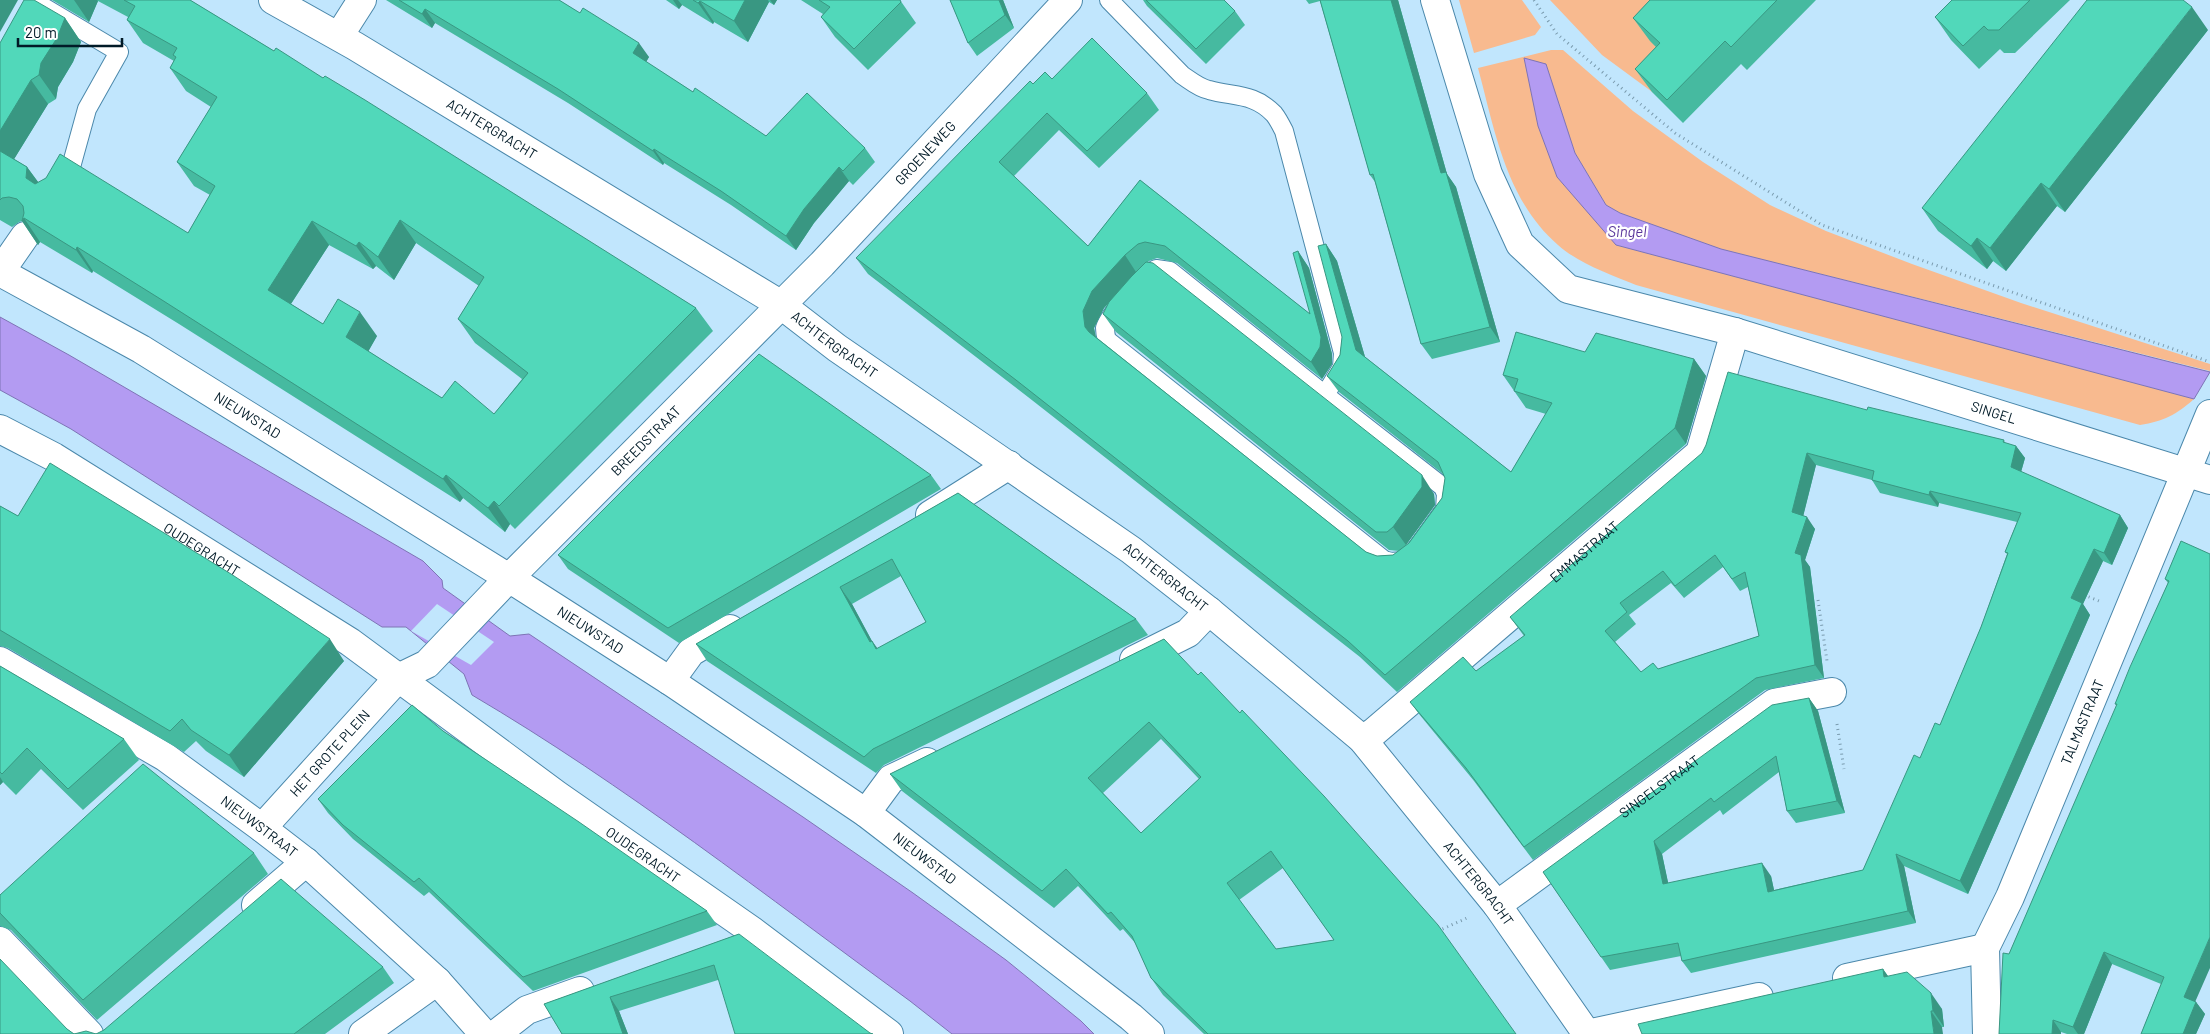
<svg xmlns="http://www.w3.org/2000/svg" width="2210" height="1034" viewBox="0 0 2210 1034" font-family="Barlow,sans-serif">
  <rect width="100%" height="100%" fill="#c1e6fd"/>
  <path fill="#f8ba8f" d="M1459,0H1522L1541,27L1535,35L1474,53Z
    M1550,0H1690L1682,64L1655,94L1602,55Z
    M1551,50H1563L1633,111L1703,162L1770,205L1826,231L1912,264L2021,303L2210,364V371L1721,249L1620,213L1606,205L1575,153L1546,65L1524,58L1616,245L2194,399C2176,415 2164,421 2140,425L1636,285C1611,275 1578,263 1558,245C1506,200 1495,131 1478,68Z"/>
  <path fill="#b39bf2" stroke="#7e74b5" d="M1524,58L1546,64L1575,153L1606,205L1620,213L1721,249L2210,372L2194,399L1616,245L1557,177L1538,126Z
    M0,317L69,355L423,561L442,580L443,588L510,636L529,634L803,817L913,893L1006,960L1081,1021L1094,1034H952L910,1001C766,896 625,785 472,695L464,674L406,627H382L71,429L0,390Z"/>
  <path fill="#c1e6fd" d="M437,604L494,642L471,665L411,631Z"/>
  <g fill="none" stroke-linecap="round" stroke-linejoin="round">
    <g stroke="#4b88ab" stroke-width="20">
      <path id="lane" d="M36,0L35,2L119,52L87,109L71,167L61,183
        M1109,0L1182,75C1191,81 1199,88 1209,90C1234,97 1254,93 1274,114C1278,119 1281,125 1284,131L1343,353L1342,367L1325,395
        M1156,269L1170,271L1325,395L1443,487L1446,494L1445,509L1414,552L1404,561L1391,562L1384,560L1107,340C1106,337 1105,331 1105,328C1109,314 1144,277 1156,269Z"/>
    </g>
    <g stroke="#4b88ab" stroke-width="30">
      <g id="street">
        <path id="s1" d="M273,0L355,46L780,304L837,348L1131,550L1209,611L1362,739L1497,905L1587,1034"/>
        <path id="s2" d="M1435,0L1488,174L1520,244L1568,289L1735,332L2210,480"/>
        <path d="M339,36L362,0"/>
        <path d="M0,272L25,236"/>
        <path id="s3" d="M0,429L54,457L350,642L557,795L751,930L889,1034"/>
        <path d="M930,515L1009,465"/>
        <path d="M1134,660L1188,633L1209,611"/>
        <path id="s4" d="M0,661L165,757L262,828L306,862L437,981L484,1034"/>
        <path d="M670,681L691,652L730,629"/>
        <path id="s5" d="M1362,739L1374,732L1700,453L1735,332"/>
        <path d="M866,813L891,779L927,762"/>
        <path id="s6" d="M262,828L398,678L427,664L509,578L670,681L866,813L1131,1017L1150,1034"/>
        <path d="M256,905L306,862"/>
        <path id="s7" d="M1497,905L1774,703L1832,692"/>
        <path d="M0,941L89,1034"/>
        <path d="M1847,978L1985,948"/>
        <path d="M363,1034L437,981"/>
        <path d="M496,1034L527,1010L580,991"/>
        <path d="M1587,1034L1759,997"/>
        <path id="s8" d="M1987,1034L1985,948L2010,897L2210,414"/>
      </g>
    </g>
    <g stroke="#4b88ab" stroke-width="30">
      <g id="secondary">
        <path id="s9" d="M0,272L141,349L509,578L822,264L1068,0"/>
      </g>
    </g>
    <path stroke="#7a9bae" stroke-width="3" stroke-dasharray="1 4" stroke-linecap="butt" d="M1534,0L1557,34L1675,133L1822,225L2210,362
      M2084,595L2099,601
      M1818,600L1827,661
      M1837,724L1844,769
      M1438,931L1467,918"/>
    <use href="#lane" stroke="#fff" stroke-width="18"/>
    <use href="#street" stroke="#fff" stroke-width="28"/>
    <use href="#secondary" stroke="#fff" stroke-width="28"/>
  </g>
  <path fill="#46baa0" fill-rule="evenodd" d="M52,0H190L274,51L323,78L696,308L713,331L515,529L510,524L505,532L463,498L460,502L179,324L93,271L92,273L40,242L38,245L22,221L19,222L12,227L0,220V43L65,18L81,42L73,62L58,87L56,99L48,104L14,159L27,167L38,182L188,233L210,195L194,186L177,162L211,107L186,91L170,68L174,61L143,43L127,20L128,17L98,1L89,22ZM416,243L479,286L458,319L475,343L522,379L494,414L442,398L368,351L377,336L323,324L291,304L329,245L373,269L376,266L394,280Z
    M386,0H559L649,57L646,62L693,92L766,136L865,148L875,162L853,185L849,181L814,223L796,250L731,205L664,163L663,165L568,103L435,23L432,28Z
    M666,0H777L774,5L769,2L748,42L714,22L713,24L682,5L679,9Z
    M801,0H900L916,23L868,70L835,37L821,17L823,14Z
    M950,0H1003L1014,28L977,56L968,43Z
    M1143,0H1224L1235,11L1245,25L1206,64L1147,6Z
    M1306,0H1398L1447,174L1456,187L1500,342L1432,359L1421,344L1375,182L1370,175L1320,1L1309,4Z
    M1650,0H1816L1747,70L1741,64L1683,123L1652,92L1635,69L1656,47L1650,41L1633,18Z
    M1952,0H2070L2015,53H2004L2000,49L1979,69L1951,40L1935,17Z
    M2208,30L2065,212L2057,206L2006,271L1993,261L1987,269L1938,231L1922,208Z
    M1052,79L1147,93L1159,110L1099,168L1059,130L1014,176L1088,246L1140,180L1310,314L1298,251L1309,268L1332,354V364L1322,379L1177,263L1157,258L1149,261L1148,262L1434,494L1435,505L1406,545L1402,549L1409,543L1442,498L1445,478L1443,474L1339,392L1327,376L1340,355L1342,337L1326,244L1337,261L1365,357L1511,472L1546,414L1526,408L1503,375L1585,352L1694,359L1706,376L1686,444L1397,692L1360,657L1028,397L868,274L856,258L1033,84ZM1108,304L1103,314L1116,332L1389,550L1399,551L1393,555L1377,556L1366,552L1096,337L1094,328L1104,308Z
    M1867,410L2004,440L2005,443L2016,446L2025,458L2021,472L2120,515L2128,528L2112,565L2103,561L2083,604L2090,615L1968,894L1904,866L1916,923L1691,973L1682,961L1681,956L1610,970L1543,872L1809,698L1818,711L1845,813L1796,823L1787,811L1779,772L1723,815L1720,810L1662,854L1668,883L1771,876L1774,890L1863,870L1920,758L1940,725L1981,627L2007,554L2005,552L2017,522L1939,503L1938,507L1880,493L1872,480L1816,465L1803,516L1815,529L1805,560L1810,567L1824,678L1765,690L1533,860L1474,781L1419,714L1410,702L1476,671L1524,636L1510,617ZM1723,567L1740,591L1748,587L1759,636L1658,669L1641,672L1615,642L1636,624L1629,615L1671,583L1684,598Z
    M931,475L941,489L679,643L568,569L558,555Z
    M958,493L1136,619L1148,635L884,765L876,773L707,661L696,644ZM901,576L926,622L877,649L872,641L852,604Z
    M0,506L18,516L344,661L244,777L206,751L196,741L184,752L8,648L0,646Z
    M2181,541L2195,1002H2196L2205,1014L2196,1034H2141L2161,984L2112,964L2084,1034H2067L2061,1032V1034H1999L2009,954L2117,706L2115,704L2168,583L2165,579Z
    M1164,639L1516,1034H1204L1163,995L1151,978L1136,944L1123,929L1120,931L1078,886L1054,908L902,791L890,774ZM1161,739L1199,779L1141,833L1103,793ZM1283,868L1334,940L1276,949L1239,900Z
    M0,666L124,739L139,760L83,810L41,769L16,795L3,782L0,785Z
    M443,731L707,911L717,925L533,991L429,892L424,896L353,839L328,813L318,799Z
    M254,853L268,874L97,1020L11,930L0,926V895Z
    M739,934L718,980L619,1011L628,1034H562L544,1004Z
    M383,967L394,983L325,1034H0L67,1029L74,1034H96Z
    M1883,969L1888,976L1942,1009L1944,1027L1642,1034Z"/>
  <path fill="#399782" d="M0,0H18L0,32Z
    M74,0H97L98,1L89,22Z
    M673,0H678L682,5L679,9Z
    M745,0H768L769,2L748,42L734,21Z
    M770,0H777L774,5Z
    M999,0H1003L1014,28L1005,15Z
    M1391,0H1398L1447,174L1456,187L1500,342L1490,327L1441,173Z
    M700,1L714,22L713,24L698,3Z
    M2192,7L2208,30L2065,212L2049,189Z
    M425,9L435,23L432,28L422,14Z
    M65,18L81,42L73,62L58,87L56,99L39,75L41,63Z
    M639,43L649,57L643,67L633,53Z
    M31,80L48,104L8,169L0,158V131Z
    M654,149L664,163L663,165L653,151Z
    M27,167L44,190L26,178Z
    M839,167L849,181L814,223L796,250L786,236L804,209Z
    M2041,183L2057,206L2006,271L1990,248Z
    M24,218L40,242L38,245L22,221Z
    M400,220L416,243L394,280L378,257Z
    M312,221L329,245L285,313L268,290Z
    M1977,238L1993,261L1987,269L1971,246Z
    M359,242L376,266L373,269L356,246Z
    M1326,244L1337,261L1368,367L1356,350Z
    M77,247L93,271L92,273L76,250Z
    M1298,251L1309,268L1332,354V364L1322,379L1311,362L1320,347Z
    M1125,255L1136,272L1104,308L1094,328L1097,344L1085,327L1083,311L1092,291Z
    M360,312L377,336L363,361L346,337Z
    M1694,359L1706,376L1686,444L1675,428Z
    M2016,446L2025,458L2019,479L2011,467Z
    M1807,453L1816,465L1801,525L1792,512Z
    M446,475L463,498L460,502L443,479Z
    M1422,475L1434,494L1435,505L1406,545L1393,527Z
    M1930,491L1939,503L1938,507L1929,495Z
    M494,501L510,524L505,532L488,508Z
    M2120,515L2128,528L2112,565L2104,553Z
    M1807,517L1815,529L1805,560L1810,567L1824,678L1815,665L1795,553Z
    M2094,549L2103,561L2083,604L2090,615L1968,894L1960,881L2071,598Z
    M840,587L852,604L874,645L872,641L884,657L870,642Z
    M330,639L344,661L244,777L229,755Z
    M1809,698L1818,711L1845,813L1837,801Z
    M0,777L3,782L0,785Z
    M1654,841L1662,854L1671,896L1663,884Z
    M1896,854L1904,866L1916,923L1908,911Z
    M1762,863L1771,876L1777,904L1768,892Z
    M2210,937V968L2192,1009L2184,997Z
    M2104,952L2112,964L2084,1034H2078L2073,1027Z
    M1883,969L1894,985L1884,977Z
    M1931,993L1942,1009L1944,1027L1933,1011Z
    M610,997L619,1011L628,1034H623Z
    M2196,1002L2205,1014L2196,1034H2183Z
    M1931,1011L1942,1027L1943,1034H1934Z
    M2053,1020L2061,1032V1034H2052Z"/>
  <path fill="#51d8ba" stroke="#399782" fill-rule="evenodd" d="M24,0H34L65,18L57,38L41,63L39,75L31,80L0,131V43Z
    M124,0H190L274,51L276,48L323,78L325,76L365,100L696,308L499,506L494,501L488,508L446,475L443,479L162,300L77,247L76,250L24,218L22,221L24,213L23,206L17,199L9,197L2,198L0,200V151L27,167L26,178L35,184L46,178L60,154L188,233L215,186L177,162L217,97L170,68L176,57L173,55L177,48L127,20L135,6ZM400,220L484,277L458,319L528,373L494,414L455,381L442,398L346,337L360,312L338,299L323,324L268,290L312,221L356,246L359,242L378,257Z
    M399,0H559L580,13L583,8L639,43L633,53L693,92L695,88L766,136L807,93L865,148L843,171L839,167L804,209L786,236L721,191L654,149L653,151L558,89L425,9L422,14Z
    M693,0H745L734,21L700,1L698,3Z
    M819,0H900L901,2L854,49L821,17L830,7Z
    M950,0H999L1005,15L968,43Z
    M1146,0H1224L1235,11L1196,49Z
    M1320,0H1391L1441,173L1446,172L1490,327L1421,344L1373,174L1370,175Z
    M1650,0H1777L1731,47L1725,41L1667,100L1635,69L1660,43L1633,18Z
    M1952,0H2030L1999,30H1988L1984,26L1963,46L1935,17Z
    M2087,0H2183L2192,7L2049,189L2041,183L1990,248L1977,238L1971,246L1922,208Z
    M1092,38L1147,93L1087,151L1047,113L999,162L1088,246L1140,180L1310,314L1293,253L1298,251L1321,337L1320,347L1311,362L1165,246L1145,242L1138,244L1125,255L1092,291L1083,311L1085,327L1089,332L1366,552L1377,556L1393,555L1409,543L1442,498L1445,478L1438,462L1327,376L1340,355L1342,337L1318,246L1326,244L1356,350L1511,472L1552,403L1514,391L1518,379L1503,375L1516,332L1585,352L1596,333L1694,359L1675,428L1385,675L1348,641L1016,380L856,258L1030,81L1033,84L1045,72L1052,79Z
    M1146,262L1153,263L1422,475V487L1393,527L1387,532H1376L1103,314L1109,302L1131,277Z
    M759,354L931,475L668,628L558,555Z
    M1728,372L1867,410L1868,407L2004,440L2003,442L2016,446L2011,467L2120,515L2104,553L2094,549L2071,598L2082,603L1960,881L1896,854L1908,911L1682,961L1678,943L1601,957L1543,872L1772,705L1809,698L1837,801L1787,811L1776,756L1714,802L1711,798L1654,841L1663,884L1762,863L1768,892L1863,870L1914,755L1920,758L1935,723L1940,725L1981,627L2008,553L2005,552L2021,513L1930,491L1929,495L1872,480L1874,471L1807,453L1792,512L1807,517L1795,553L1801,555L1815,665L1756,678L1524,847L1466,768L1410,702L1463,657L1476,671L1525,635L1510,617L1702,453L1706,445ZM1715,555L1732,579L1745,572L1759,636L1658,669L1653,663L1641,672L1605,631L1627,612L1620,603L1663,571L1675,586Z
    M50,463L231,574L330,639L229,755L191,730L182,719L170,731L0,630V506L18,516Z
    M958,493L1136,619L873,749L864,757L696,644ZM892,559L926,622L876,649L872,641L870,642L840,587Z
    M2181,541L2210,554V937L2184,997L2196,1002L2183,1034H2141L2164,977L2104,952L2073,1027L2053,1020L2052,1034H1999L2003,953L2009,954L2117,704H2115L2130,667L2169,581L2165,579Z
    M1164,639L1198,675L1201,672L1240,713L1242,710L1324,796L1438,925L1516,1034H1208L1151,978L1132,936L1111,912L1108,914L1066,869L1042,891L890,774ZM1149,722L1201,777L1141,833L1088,778ZM1271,851L1334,940L1276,949L1227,883Z
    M0,666L124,739L68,789L27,748L2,774L0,772Z
    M412,705L443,731L579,822L707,911L523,977L419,878L414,882L343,825L318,799Z
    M143,764L254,853L83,1000L0,913V895Z
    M281,879L383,967L294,1034H0V959L67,1029L74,1034L86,1031L96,1034L104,1030Z
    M739,934L870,1033L873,1034H735L714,965L610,997L623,1034H562L544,1004Z
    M1883,969L1884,977L1907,972L1931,993L1933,1011H1931L1934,1034H1642L1638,1024Z"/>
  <g text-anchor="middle" stroke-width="4.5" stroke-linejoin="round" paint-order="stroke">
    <g font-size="14" fill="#011a27" stroke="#fff">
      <text dy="5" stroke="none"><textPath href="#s1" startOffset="254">ACHTERGRACHT</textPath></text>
      <text dy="5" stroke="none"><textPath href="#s9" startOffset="1189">GROENEWEG</textPath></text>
      <text dy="5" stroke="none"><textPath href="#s1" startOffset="659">ACHTERGRACHT</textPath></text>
      <text dy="5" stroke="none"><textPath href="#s2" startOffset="768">SINGEL</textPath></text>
      <text dy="5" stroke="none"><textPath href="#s9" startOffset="286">NIEUWSTAD</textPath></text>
      <text dy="5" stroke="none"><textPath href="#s9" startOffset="788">BREEDSTRAAT</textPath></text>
      <text dy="5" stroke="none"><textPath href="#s3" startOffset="235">OUDEGRACHT</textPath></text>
      <text dy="5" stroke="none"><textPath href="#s5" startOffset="291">EMMASTRAAT</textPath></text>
      <text dy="5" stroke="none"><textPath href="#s1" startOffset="1064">ACHTERGRACHT</textPath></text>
      <text dy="5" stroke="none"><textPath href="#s6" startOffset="450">NIEUWSTAD</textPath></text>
      <text dy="5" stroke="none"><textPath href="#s8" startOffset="332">TALMASTRAAT</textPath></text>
      <text dy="5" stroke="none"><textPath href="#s6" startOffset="101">HET GROTE PLEIN</textPath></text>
      <text dy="5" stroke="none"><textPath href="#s7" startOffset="201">SINGELSTRAAT</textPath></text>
      <text dy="5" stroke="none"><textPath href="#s4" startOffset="308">NIEUWSTRAAT</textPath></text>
      <text dy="5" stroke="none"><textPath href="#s3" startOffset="772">OUDEGRACHT</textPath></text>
      <text dy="5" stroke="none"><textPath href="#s6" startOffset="855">NIEUWSTAD</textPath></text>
      <text dy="5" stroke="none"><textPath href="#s1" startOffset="1504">ACHTERGRACHT</textPath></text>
    </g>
    <g font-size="15" font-style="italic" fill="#59369a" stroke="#fff">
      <text x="1627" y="237">Singel</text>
    </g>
  </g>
  <path d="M18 38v8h104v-8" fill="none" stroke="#011a27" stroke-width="2.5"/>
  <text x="25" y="38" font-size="15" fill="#011a27" stroke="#ffffff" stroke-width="4" paint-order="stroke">20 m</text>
</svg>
